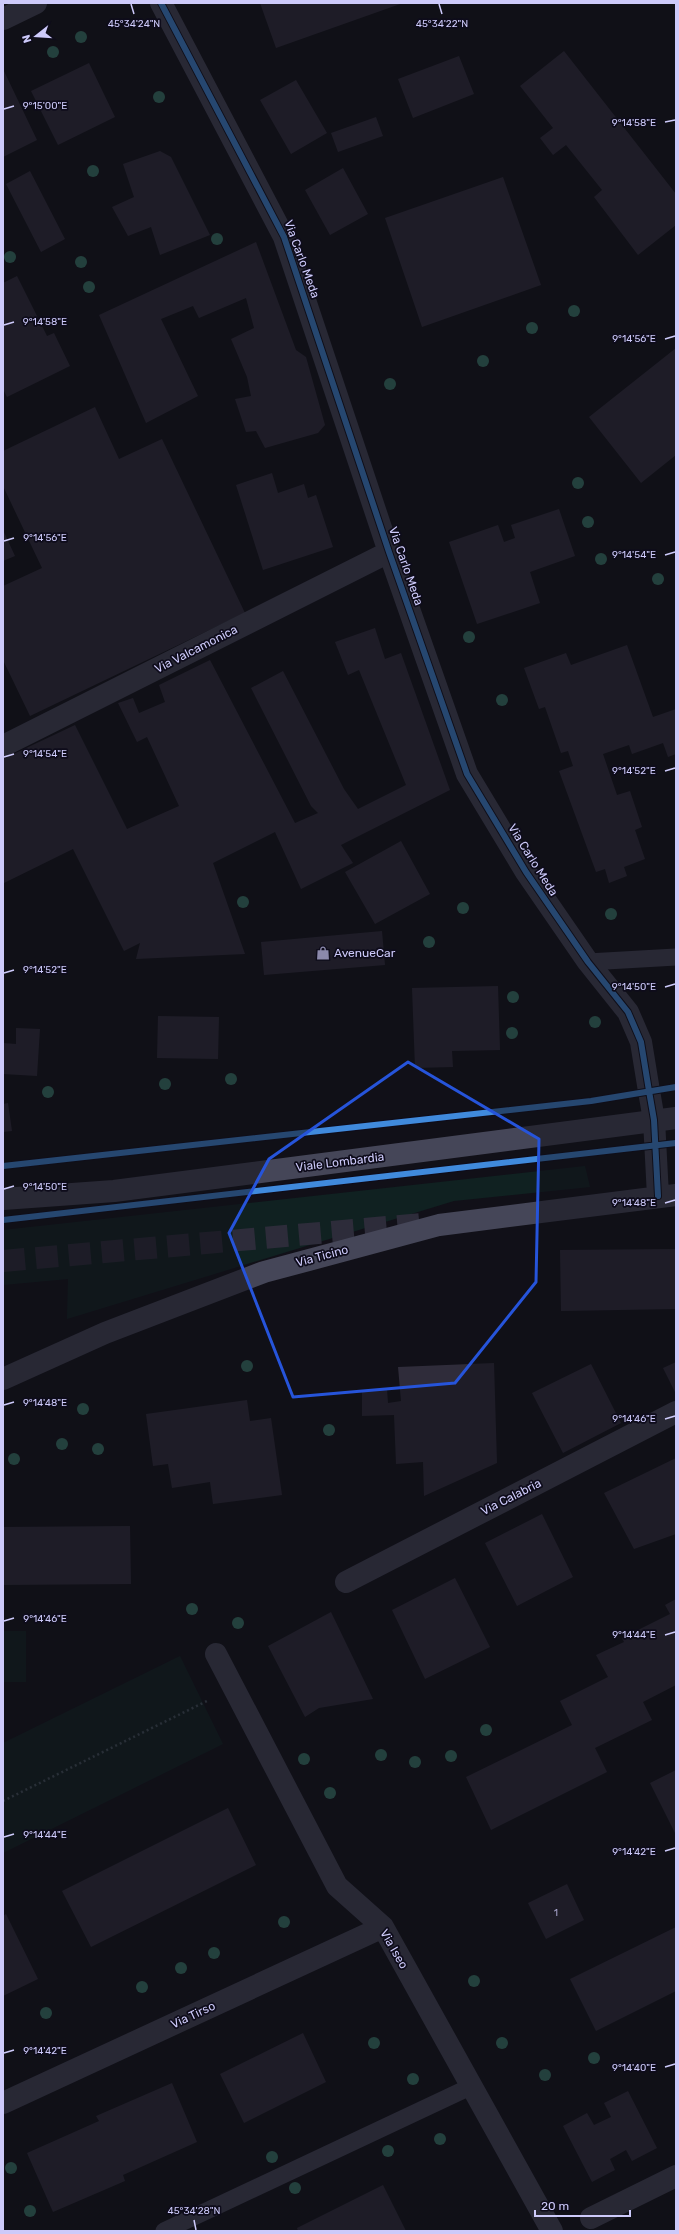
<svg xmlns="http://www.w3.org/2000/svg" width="679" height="2234" viewBox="0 0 679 2234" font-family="Rubik,sans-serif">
  <rect width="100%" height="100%" fill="#111018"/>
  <path fill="#102121" d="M585,1166L590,1187L454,1201L67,1319L68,1279L3,1285V1230Z
    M3,1631H26V1682H3Z
    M180,1656L223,1744L3,1853V1743Z"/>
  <path fill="#2f2c3a" d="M260,3H403L276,48Z
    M564,51L676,194V225L638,255L594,197L602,190L566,145L553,155L540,138L553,128L520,86Z
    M459,56L474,94L413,118L398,79Z
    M89,63L115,117L58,145L31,91Z
    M3,69L37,140L3,157Z
    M296,80L327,133L291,154L260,100Z
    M376,117L383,136L338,152L331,133Z
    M160,151L171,157L210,235L160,255L151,227L128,236L112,207L134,197L123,164Z
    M343,168L368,214L330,235L305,190Z
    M30,171L65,239L41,252L6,184Z
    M503,177L541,285L422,327L385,218Z
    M256,242L296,350L306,357L325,425L318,433L265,448L256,431L246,432L235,399L251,396L247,377L231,339L254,328L246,298L199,318L193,306L161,319L198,396L146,423L99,315Z
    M17,276L47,336L54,333L70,366L7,397L3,389V283Z
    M676,348V455L641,483L589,417Z
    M95,407L119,459L162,439L245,613L30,716L3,660V586L42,568L3,486V451Z
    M272,473L278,493L304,484L308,498L316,495L333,547L263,570L236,485Z
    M559,509L575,556L530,572L540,603L477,624L449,542L498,525L504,542L515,538L511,525Z
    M3,530L15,556L3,561Z
    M375,628L385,659L401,653L450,790L341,845L353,863L301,889L275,832L213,863L245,954L136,959L140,943L124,951L73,849L4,883L3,759L75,725L127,829L179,806L147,737L137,742L118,703L133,698L139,713L165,702L159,685L210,660L295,823L318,813L311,806L251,688L283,671L344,789L358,809L406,785L359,670L348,675L335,642Z
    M627,645L653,717L676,709V754L668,757L663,743L632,754L629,745L603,754L617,795L630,791L642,827L635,830L645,859L624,867L627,876L609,883L605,869L596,872L559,771L573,766L568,751L561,753L545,707L539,709L524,668L566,653L571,665Z
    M401,841L430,894L375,924L345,872Z
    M382,931L385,965L264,975L261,942Z
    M498,986L500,1050L452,1051L453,1067L415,1068L412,988Z
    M158,1016L219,1017L218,1059L157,1058Z
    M16,1028L40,1029L37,1076L3,1074V1043L16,1044Z
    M8,1103L12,1131L3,1132V1104Z
    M676,1249V1309L561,1311L560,1250Z
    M676,1362V1394L663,1368Z
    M494,1363L497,1463L424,1496L423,1462L396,1464L394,1415L362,1416V1392L387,1389L388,1403L401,1401L398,1367Z
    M591,1364L621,1423L563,1453L532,1393Z
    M247,1400L250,1421L271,1418L282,1495L213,1504L210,1482L172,1488L168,1464L153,1466L146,1414Z
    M676,1458V1534L634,1549L604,1493Z
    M542,1514L573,1577L517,1606L485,1543Z
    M130,1526L131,1584L3,1585V1527Z
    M455,1578L490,1647L425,1679L392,1610Z
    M676,1599V1685L643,1702L652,1720L595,1748L607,1772L491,1830L466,1777L572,1725L560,1701L608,1677L596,1655L624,1642L622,1638L670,1614L665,1605Z
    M331,1612L373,1699L319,1708L305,1717L268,1646Z
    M676,1770V1835L650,1783Z
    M228,1808L256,1865L91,1947L62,1891Z
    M567,1884L584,1920L546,1939L528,1903Z
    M6,1914L38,1979L3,1996V1916Z
    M676,1927V1991L596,2031L570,1979Z
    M303,2033L326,2082L244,2123L220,2074Z
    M172,2083L197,2142L123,2175L125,2181L53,2212L27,2153L99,2121L96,2116Z
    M628,2091L657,2148L632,2161L626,2150L610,2159L615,2170L592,2182L563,2126L587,2113L594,2125L611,2117L604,2103Z
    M383,2185L406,2231H298L297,2228Z"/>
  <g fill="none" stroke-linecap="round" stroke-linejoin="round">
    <path stroke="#2d2c3a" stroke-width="22" stroke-dasharray="22 11" stroke-linecap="butt" d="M3,1261L421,1224"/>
    <path stroke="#47545e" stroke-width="2.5" stroke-dasharray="2 3" stroke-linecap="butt" d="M3,1801L209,1700"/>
    <path stroke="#454658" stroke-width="17" d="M588,962L676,957
      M164,2231L472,2086"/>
    <path stroke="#454658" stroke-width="22" d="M161,3L284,237L389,552L467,774L526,872L588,962L628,1012L641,1042L649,1091L654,1120L658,1196
      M3,19L36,3
      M3,746L389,552
      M3,1379L105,1333L264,1272L439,1225L676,1195
      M346,1582L676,1412
      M216,1654L337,1886L383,1927L552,2231
      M3,2103L383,1927
      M591,2218L676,2176"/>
    <path stroke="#454658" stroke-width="22" d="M3,1199L114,1191L676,1118"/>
    <g stroke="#0e0c1b" stroke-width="8">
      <path id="cycleway" d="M161,3L284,237L389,552L467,774L526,872L588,962L628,1012L641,1042L649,1091L654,1120L658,1196
        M3,1166L591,1101L676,1087
        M3,1220L676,1143"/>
    </g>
    <use href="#cycleway" stroke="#408adc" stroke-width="6"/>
  </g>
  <g fill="#3b7b6a">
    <circle cx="81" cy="37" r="6"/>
    <circle cx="53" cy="52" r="6"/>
    <circle cx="159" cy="97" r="6"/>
    <circle cx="93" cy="171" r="6"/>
    <circle cx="217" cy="239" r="6"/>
    <circle cx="10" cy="257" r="6"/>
    <circle cx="81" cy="262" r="6"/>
    <circle cx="89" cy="287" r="6"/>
    <circle cx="574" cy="311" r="6"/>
    <circle cx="532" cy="328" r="6"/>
    <circle cx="483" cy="361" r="6"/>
    <circle cx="390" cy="384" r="6"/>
    <circle cx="578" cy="483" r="6"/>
    <circle cx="588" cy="522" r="6"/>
    <circle cx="601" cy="559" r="6"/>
    <circle cx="658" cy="579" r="6"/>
    <circle cx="469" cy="637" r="6"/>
    <circle cx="502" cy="700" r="6"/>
    <circle cx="243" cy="902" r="6"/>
    <circle cx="463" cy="908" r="6"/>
    <circle cx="611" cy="914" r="6"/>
    <circle cx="429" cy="942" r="6"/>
    <circle cx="513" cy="997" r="6"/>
    <circle cx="595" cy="1022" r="6"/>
    <circle cx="512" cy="1033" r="6"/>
    <circle cx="231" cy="1079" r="6"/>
    <circle cx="165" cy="1084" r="6"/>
    <circle cx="48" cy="1092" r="6"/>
    <circle cx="247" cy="1366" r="6"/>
    <circle cx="83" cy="1409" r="6"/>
    <circle cx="329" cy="1430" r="6"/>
    <circle cx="62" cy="1444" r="6"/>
    <circle cx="98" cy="1449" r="6"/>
    <circle cx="14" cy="1459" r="6"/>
    <circle cx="192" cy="1609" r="6"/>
    <circle cx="238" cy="1623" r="6"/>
    <circle cx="486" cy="1730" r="6"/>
    <circle cx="381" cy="1755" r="6"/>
    <circle cx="451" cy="1756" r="6"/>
    <circle cx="304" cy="1759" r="6"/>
    <circle cx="415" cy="1762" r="6"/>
    <circle cx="330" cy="1793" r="6"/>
    <circle cx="284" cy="1922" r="6"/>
    <circle cx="214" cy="1953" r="6"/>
    <circle cx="181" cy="1968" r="6"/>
    <circle cx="474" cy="1981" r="6"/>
    <circle cx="142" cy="1987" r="6"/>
    <circle cx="46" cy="2013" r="6"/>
    <circle cx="374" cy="2043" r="6"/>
    <circle cx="502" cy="2043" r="6"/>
    <circle cx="594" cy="2058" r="6"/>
    <circle cx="545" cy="2075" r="6"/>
    <circle cx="413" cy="2079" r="6"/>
    <circle cx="440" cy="2139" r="6"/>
    <circle cx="388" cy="2151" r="6"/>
    <circle cx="272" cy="2157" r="6"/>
    <circle cx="11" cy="2168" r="6"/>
    <circle cx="295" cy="2188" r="6"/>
    <circle cx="30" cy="2211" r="6"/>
  </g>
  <path d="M0 0H679V2234H0ZM408,1062L539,1139L536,1282L455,1383L293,1397L229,1233L269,1159Z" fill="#111018" fill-opacity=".55" fill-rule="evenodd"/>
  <path fill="none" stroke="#2654da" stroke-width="3" stroke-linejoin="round" d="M408,1062L539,1139L536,1282L455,1383L293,1397L229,1233L269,1159Z"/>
  <path fill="none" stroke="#cdcafa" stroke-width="1.5" d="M131,4L134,14M439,4L442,14M4,109L14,106M665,122L675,120M4,325L14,322M665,339L675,336M4,541L14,538M665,555L675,552M4,757L14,754M665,771L675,768M4,973L14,970M665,987L675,984M4,1189L14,1186M665,1203L675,1200M4,1405L14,1402M665,1419L675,1416M4,1621L14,1618M665,1635L675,1632M4,1837L14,1834M665,1851L675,1848M4,2053L14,2050M665,2067L675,2064M194,2220L196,2230"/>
  <defs>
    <g id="shop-bare" transform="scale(1.08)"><path d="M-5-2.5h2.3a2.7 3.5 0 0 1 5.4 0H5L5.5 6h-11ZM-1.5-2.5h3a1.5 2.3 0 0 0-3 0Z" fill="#8b89ab" stroke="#0e0c1b" stroke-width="2.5" paint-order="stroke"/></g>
  </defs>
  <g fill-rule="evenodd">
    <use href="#shop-bare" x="323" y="953"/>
  </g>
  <g text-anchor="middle" stroke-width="3.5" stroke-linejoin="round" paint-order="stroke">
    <g font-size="10" fill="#a6a2ca">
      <text x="556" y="1916">1</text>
    </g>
    <g font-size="12" fill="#cdcafa" stroke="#0e0c1b">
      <text transform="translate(302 259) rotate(70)" y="4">Via Carlo Meda</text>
      <text transform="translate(406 566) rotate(71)" y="4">Via Carlo Meda</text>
      <text transform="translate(196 649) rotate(-27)" y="4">Via Valcamonica</text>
      <text transform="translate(533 860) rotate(58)" y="4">Via Carlo Meda</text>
      <text transform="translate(340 1162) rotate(-7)" y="4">Viale Lombardia</text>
      <text transform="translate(322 1256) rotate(-15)" y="4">Via Ticino</text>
      <text transform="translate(511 1497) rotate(-27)" y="4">Via Calabria</text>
      <text transform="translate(394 1949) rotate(60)" y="4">Via Iseo</text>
      <text transform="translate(193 2015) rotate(-25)" y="4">Via Tirso</text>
    </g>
    <g font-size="12" fill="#cdcafa" stroke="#0e0c1b" text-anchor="start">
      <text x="334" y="957">AvenueCar</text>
    </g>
  </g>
  <g font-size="10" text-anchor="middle" fill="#cdcafa" stroke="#0e0c1b" stroke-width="3.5" stroke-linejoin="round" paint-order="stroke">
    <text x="134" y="27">45°34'24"N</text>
    <text x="442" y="27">45°34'22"N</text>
    <text x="45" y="109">9°15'00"E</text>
    <text x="634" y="126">9°14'58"E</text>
    <text x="45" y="325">9°14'58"E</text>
    <text x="634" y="342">9°14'56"E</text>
    <text x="45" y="541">9°14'56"E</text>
    <text x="634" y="558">9°14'54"E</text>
    <text x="45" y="757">9°14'54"E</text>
    <text x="634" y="774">9°14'52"E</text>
    <text x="45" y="973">9°14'52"E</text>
    <text x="634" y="990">9°14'50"E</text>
    <text x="45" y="1190">9°14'50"E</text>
    <text x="634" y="1206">9°14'48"E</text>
    <text x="45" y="1406">9°14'48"E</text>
    <text x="634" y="1422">9°14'46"E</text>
    <text x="45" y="1622">9°14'46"E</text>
    <text x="634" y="1638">9°14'44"E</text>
    <text x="45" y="1838">9°14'44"E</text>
    <text x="634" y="1855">9°14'42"E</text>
    <text x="45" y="2054">9°14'42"E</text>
    <text x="634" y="2071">9°14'40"E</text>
    <text x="194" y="2214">45°34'28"N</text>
  </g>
  <rect width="679" height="2234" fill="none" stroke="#cdcafa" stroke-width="8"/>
  <g transform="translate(36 36) rotate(253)" stroke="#0e0c1b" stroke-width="3" paint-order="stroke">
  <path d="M0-3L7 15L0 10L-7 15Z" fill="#cdcafa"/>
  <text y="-6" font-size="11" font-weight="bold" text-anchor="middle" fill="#cdcafa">N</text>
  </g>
  <path d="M535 2210v6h95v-6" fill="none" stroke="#cdcafa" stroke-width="2"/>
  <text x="541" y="2210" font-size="12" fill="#cdcafa" stroke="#0e0c1b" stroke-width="3" paint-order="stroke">20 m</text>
</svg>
